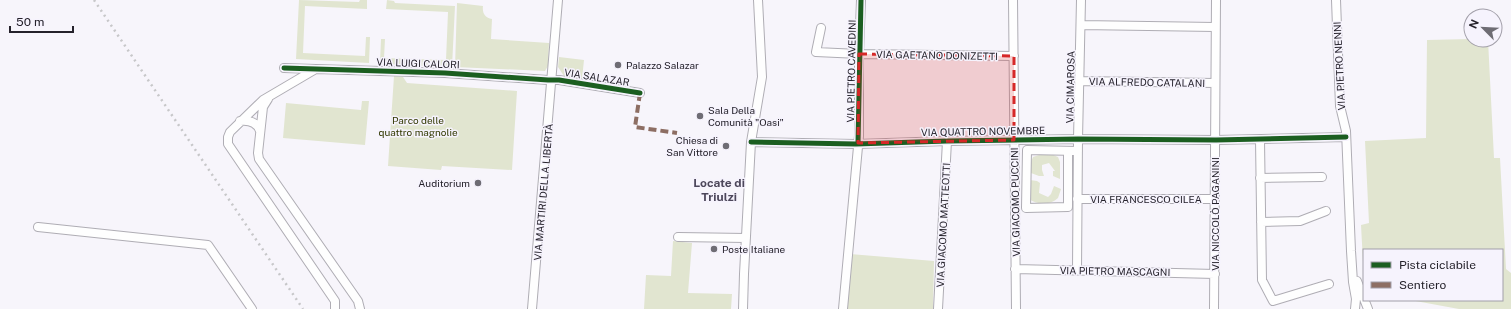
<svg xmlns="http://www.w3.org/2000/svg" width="1511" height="309" viewBox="0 0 1511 309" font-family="'Public Sans',sans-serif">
  <rect width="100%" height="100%" fill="#f7f5fb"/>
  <path fill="#e1e5d0" d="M299,0L359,2L360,0H367V9L305,6L303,53L365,56L366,37H370L369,63L296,59Z
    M387,0L394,1L395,3L455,6L452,67L380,64L381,39H385L384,58L446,60L448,12L386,9Z
    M457,3L483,6C482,13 485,18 492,19L491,39L549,43L548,66L545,71L455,67Z
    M1471,39V40H1488L1494,158H1500L1506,269L1511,273V309H1459L1410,300H1502V250H1364V267L1363,262L1361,225L1369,223L1365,141L1426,138L1427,40Z
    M559,57L584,60L582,79L564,76L558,67Z
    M394,76L403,77L407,83L517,91L512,170L442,166L441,170L388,166Z
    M362,101H369L365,145L283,138L286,103L361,110Z
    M1042,154H1051L1058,157L1060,162V179L1053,176V171H1055L1049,163L1042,165V170L1044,176H1039L1031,173L1030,164L1033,157Z
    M1030,180L1037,181L1040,183L1039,193L1048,197L1051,194L1054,186L1061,189L1058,198C1050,206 1036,205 1028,198Z
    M673,241L692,243L688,293L732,294L731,309H644L646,275L671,276Z
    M850,254L934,261L933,309H845Z"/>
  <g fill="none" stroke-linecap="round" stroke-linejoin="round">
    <g stroke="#afadb4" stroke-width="10">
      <path id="street" d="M1013,0L1016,309
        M1336,0L1340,106L1346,131L1351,251L1353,282L1356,299L1355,309
        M1081,25L1215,27
        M821,28L816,52L859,54L1014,56
        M284,68L445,73L548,80H559L640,93
        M314,70L263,100L230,132L228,137V144L333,298L335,301V309
        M1079,81L1215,83
        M268,99L263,107L258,153L259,159L358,301L360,309
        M240,121C249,120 257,122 260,131
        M1260,140L1262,280L1273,301L1329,284
        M751,142L856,144L947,141L1078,139L1216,140L1346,137
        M1068,151V207L1026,208L1027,150L1078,151
        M1260,178L1322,177
        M1077,199H1214
        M1261,222L1300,221L1326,211
        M38,227L208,245L252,309
        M678,237L746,238
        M1015,269L1215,274
        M1077,270L1078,139L1081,0
        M1357,281L1368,309
        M532,309L558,0
        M743,309L744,274L751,142L762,77L758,0
        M843,309L859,136V54L861,0
        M938,309L947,141
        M1214,309L1216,0"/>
    </g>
    <use href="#street" stroke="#fefefe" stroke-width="8"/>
    <path stroke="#c7c7c9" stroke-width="2.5" stroke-dasharray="2 4" stroke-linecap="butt" d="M94,0L303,309"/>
    <path stroke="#8d6e63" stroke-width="4" stroke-dasharray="8 4" stroke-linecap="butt" d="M640,93L635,127L677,133"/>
    <g stroke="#f6f3fd" stroke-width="8">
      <path id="cycleway" d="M284,68L445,73L548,80H559L640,93
        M751,142L856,144L947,141L1078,139L1216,140L1346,137
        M858,143L861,0"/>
    </g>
    <use href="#cycleway" stroke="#1b5e20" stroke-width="5"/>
  </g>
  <path fill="#d62828" fill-opacity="0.2" stroke="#d62828" stroke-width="3" stroke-dasharray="8 5" stroke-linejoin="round" d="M859,54L1014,56V140L858,143Z"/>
  <g fill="#6e6c74" stroke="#f6f3fd" stroke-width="1.5">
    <circle cx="618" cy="65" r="4"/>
    <circle cx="700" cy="116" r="4"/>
    <circle cx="726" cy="146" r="4"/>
    <circle cx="478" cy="183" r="4"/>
    <circle cx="714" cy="249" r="4"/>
  </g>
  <g text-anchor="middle" stroke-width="3" stroke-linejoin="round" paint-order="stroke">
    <g font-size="10" fill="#25222b" stroke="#f6f3fd">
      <text transform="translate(937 55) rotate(1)" y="4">VIA GAETANO DONIZETTI</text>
      <text transform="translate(418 63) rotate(2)" y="4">VIA LUIGI CALORI</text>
      <text transform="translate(1339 66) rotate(-93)" y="4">VIA PIETRO NENNI</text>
      <text transform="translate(851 71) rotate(-89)" y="4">VIA PIETRO CAVEDINI</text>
      <text transform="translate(597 77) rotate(9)" y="4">VIA SALAZAR</text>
      <text transform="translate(1147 82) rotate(1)" y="4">VIA ALFREDO CATALANI</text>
      <text transform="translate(1070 87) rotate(-89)" y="4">VIA CIMAROSA</text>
      <text transform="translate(983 131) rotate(-1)" y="4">VIA QUATTRO NOVEMBRE</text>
      <text transform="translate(543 192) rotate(-85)" y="4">VIA MARTIRI DELLA LIBERTÀ</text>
      <text x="1146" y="203">VIA FRANCESCO CILEA</text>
      <text transform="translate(1015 202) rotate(-91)" y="4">VIA GIACOMO PUCCINI</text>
      <text transform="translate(1215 214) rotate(-90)" y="4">VIA NICCOLÒ PAGANINI</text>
      <text transform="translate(943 225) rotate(-87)" y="4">VIA GIACOMO MATTEOTTI</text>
      <text transform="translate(1115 271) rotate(1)" y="4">VIA PIETRO MASCAGNI</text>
    </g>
    <g font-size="10" fill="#25222b" stroke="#f6f3fd" text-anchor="start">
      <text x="626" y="69">Palazzo Salazar</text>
      <text x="708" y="114">Sala Della<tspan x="708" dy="12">Comunità "Oasi"</tspan></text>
      <text x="718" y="144" text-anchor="end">Chiesa di<tspan x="718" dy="12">San Vittore</tspan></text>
      <text x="470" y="187" text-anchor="end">Auditorium</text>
      <text x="722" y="253">Poste Italiane</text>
    </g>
    <g font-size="10" fill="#323900" stroke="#f6f3fd">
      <text x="418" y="124">Parco delle<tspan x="418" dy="12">quattro magnolie</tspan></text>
    </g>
    <g font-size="12" font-weight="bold" fill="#4d475b" stroke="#f6f3fd">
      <text x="719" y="187">Locate di<tspan x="719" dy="14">Triulzi</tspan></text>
    </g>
  </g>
  <rect x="1363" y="249" width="140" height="52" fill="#f6f3fd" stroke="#a29fa9"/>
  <rect x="1371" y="262" width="20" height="6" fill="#1b5e20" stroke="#a29fa9"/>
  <text x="1399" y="269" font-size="12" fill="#25222b">Pista ciclabile</text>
  <rect x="1371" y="282" width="20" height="6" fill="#8d6e63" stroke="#a29fa9"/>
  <text x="1399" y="289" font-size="12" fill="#25222b">Sentiero</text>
  <g transform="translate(1483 28) rotate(294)"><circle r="19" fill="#f6f3fd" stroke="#a29fa9"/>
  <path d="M0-3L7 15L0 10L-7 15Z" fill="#6e6c74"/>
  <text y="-6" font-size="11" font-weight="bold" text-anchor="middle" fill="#25222b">N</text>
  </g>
  <path d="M10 26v6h63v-6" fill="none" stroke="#25222b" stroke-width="2"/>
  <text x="16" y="26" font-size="12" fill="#25222b" stroke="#f6f3fd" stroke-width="3" paint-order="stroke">50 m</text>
</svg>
